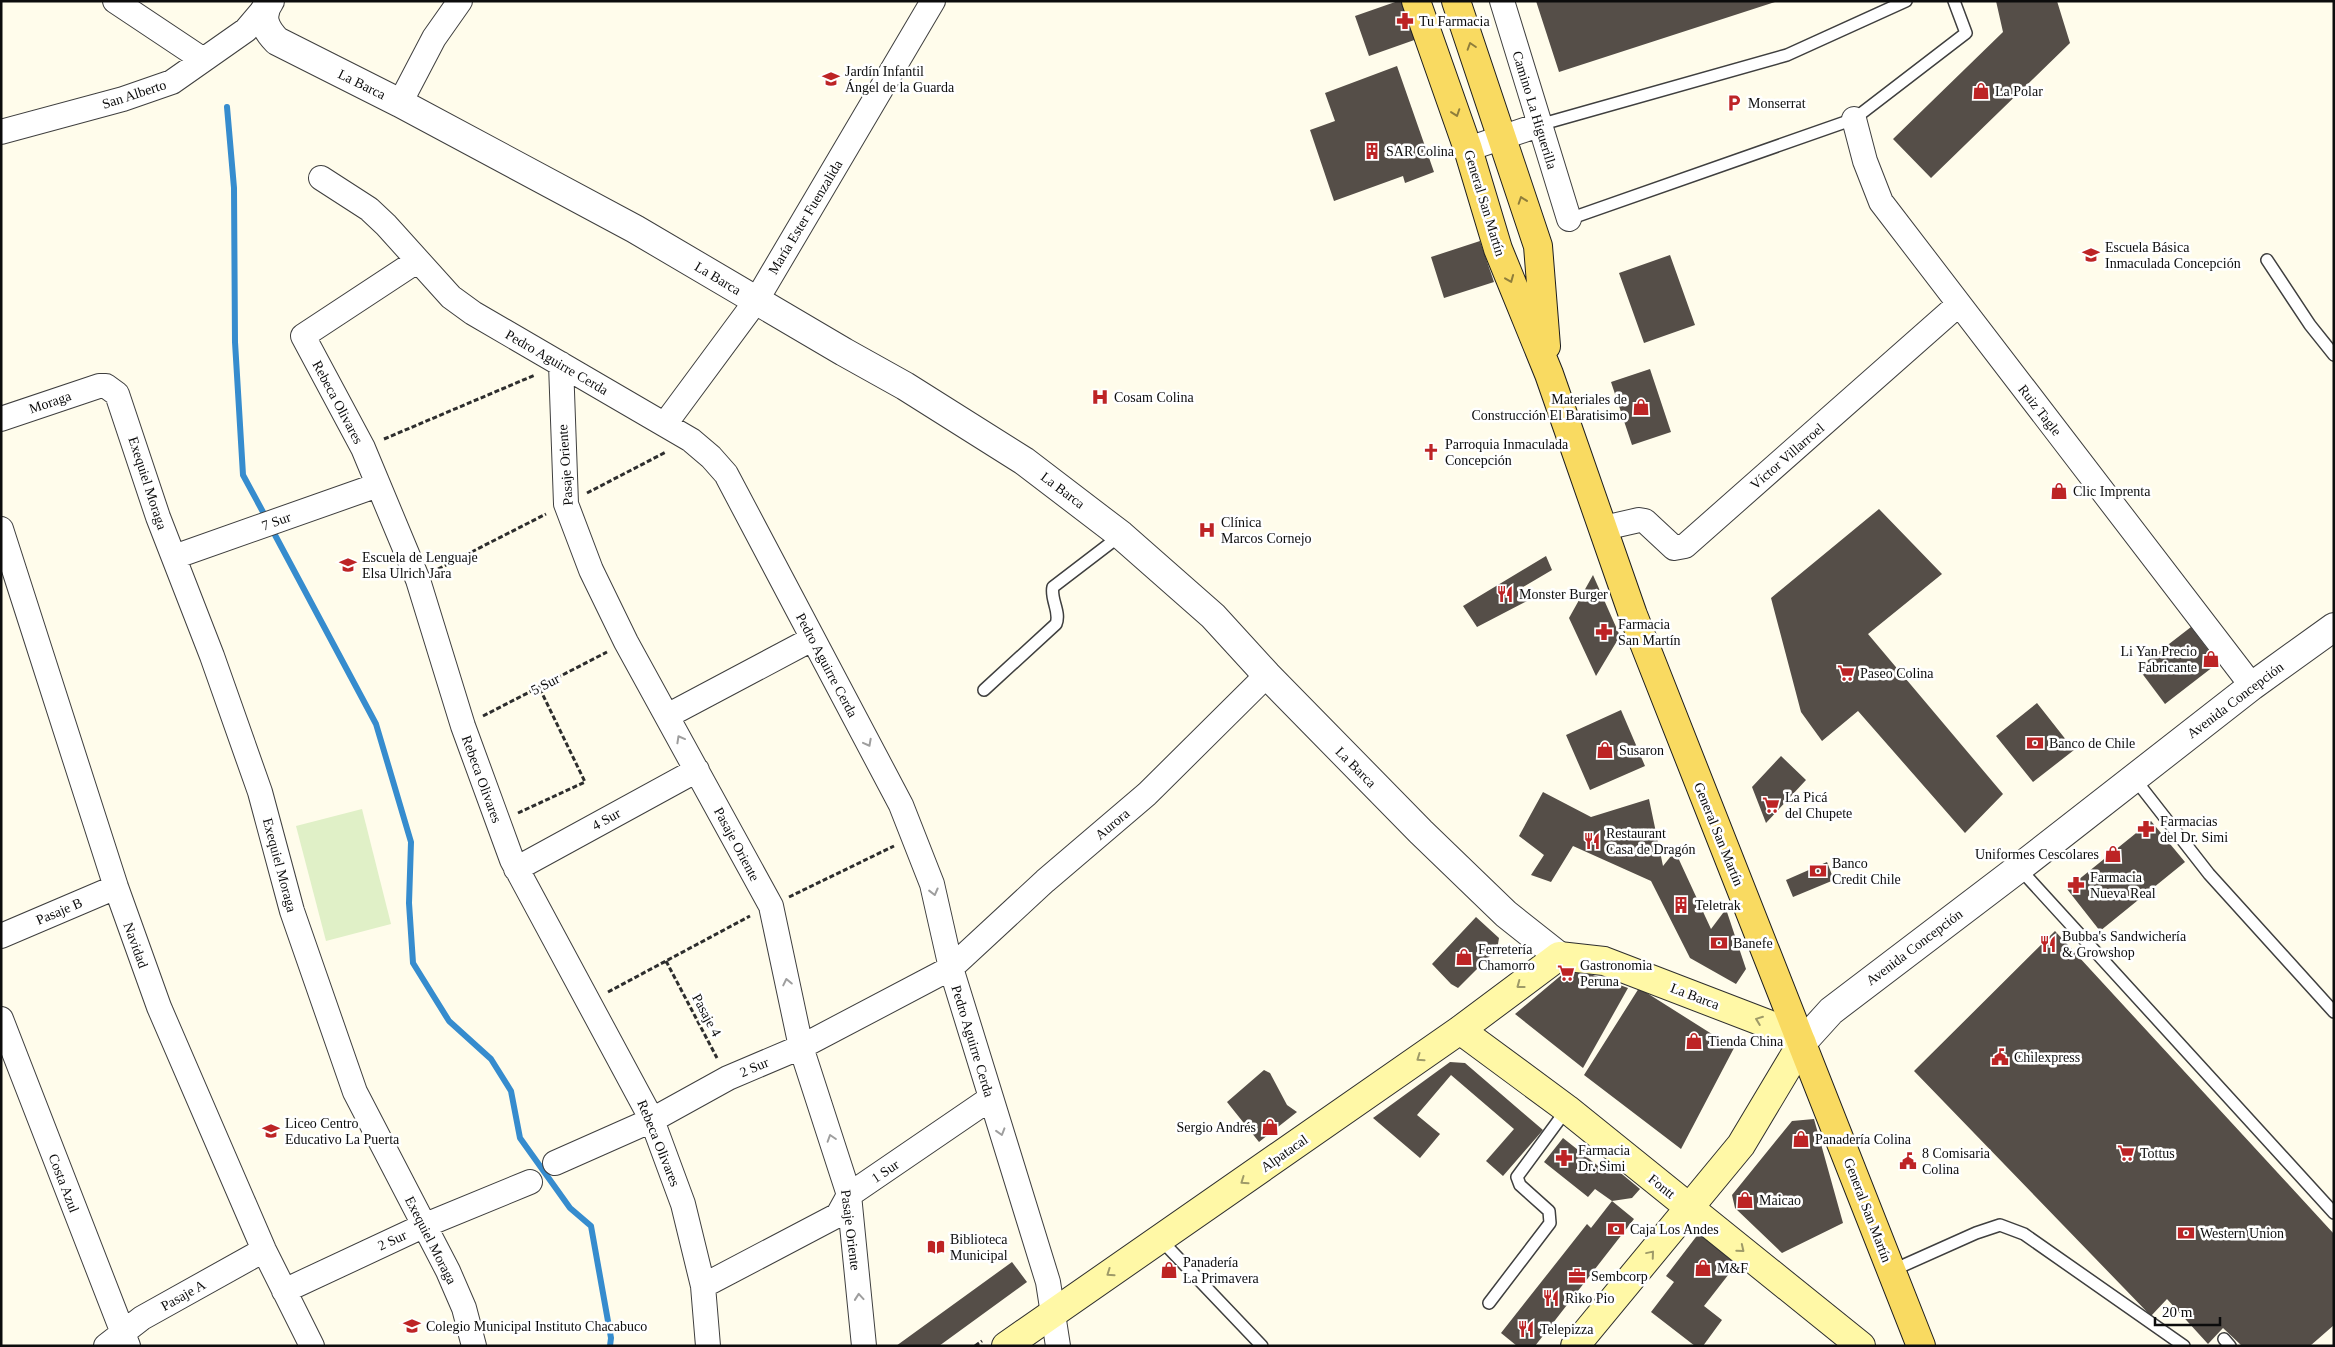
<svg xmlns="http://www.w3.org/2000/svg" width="2335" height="1347" viewBox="0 0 2335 1347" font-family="Georgia,serif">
  <rect width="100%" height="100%" fill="#fffceb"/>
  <path fill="#e0f0c7" d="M362,809L391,924L326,941L296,826Z"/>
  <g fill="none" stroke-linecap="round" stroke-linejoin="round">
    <path stroke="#368cce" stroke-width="6" d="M227,107L234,188L235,342L243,475L263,512
      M275,535L376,724L411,842L409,903L413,963L449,1021L491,1059L511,1091L520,1138L570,1208L591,1226L611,1338L610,1346"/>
  </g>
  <path fill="#554e48" d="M1398,1H1407L1420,38L1369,56L1355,16Z
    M1536,1H1775V2L1559,72Z
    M1996,1H2057L2070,43L1931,178L1893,139L2003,32Z
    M1397,66L1434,172L1405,183L1403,176L1334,201L1310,130L1335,121L1325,93Z
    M1480,241L1494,282L1444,298L1431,257Z
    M1670,255L1695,325L1644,343L1619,273Z
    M1650,369L1671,432L1632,445L1611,382Z
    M1879,509L1942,574L1868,634L2003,794L1965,833L1858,711L1822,741L1801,712L1771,598Z
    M1546,556L1552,570L1523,587L1529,600L1477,627L1463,606Z
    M1593,575L1620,636L1596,676L1569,618Z
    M2191,627L2218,663L2165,704L2138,668Z
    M2037,703L2074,750L2033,782L1996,736Z
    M1621,710L1645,766L1590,790L1566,735Z
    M1781,756L1806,780L1766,823L1752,787Z
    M1543,792L1591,817L1649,799L1663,866L1675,851L1711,929L1726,909L1746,969L1736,984L1690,958L1651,881L1573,846L1551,882L1531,875L1544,855L1519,836Z
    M2151,821L2185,862L2100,931L2067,889Z
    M1827,862L1834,880L1793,897L1786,880Z
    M1476,917L1499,938L1498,944L1496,950L1458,988L1451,984L1432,964Z
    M2055,931L2334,1234V1325L2310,1346H2242L2223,1328L2208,1344L2167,1299L2151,1316L1914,1071Z
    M1571,967L1628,988L1583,1068L1515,1014Z
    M1639,988L1734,1048L1681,1149L1584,1075Z
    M1450,1062L1465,1063L1543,1130L1503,1176L1486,1161L1514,1129L1451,1075L1417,1115L1440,1134L1420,1158L1373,1118Z
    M1264,1070L1270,1073L1287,1105L1297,1112L1259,1142L1227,1102Z
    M1814,1119L1843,1223L1782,1253L1735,1208L1732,1195L1792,1121Z
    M1563,1138L1607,1173L1617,1170L1640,1189L1632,1198L1612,1201L1595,1189L1588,1197L1544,1162Z
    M1612,1201L1634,1219L1535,1346H1517L1501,1333L1587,1224L1591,1228Z
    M1699,1233L1704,1234L1739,1261L1704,1306L1722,1320L1703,1346H1695L1651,1312L1674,1282L1666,1276Z
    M1012,1262L1027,1282L939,1346H896Z"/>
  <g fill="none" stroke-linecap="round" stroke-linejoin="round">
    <g stroke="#3f3f3f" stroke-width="14">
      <path id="service" d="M1539,125L1787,55L1906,1
        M1569,219L1854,119L1966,33L1954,1
        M2267,260L2310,325L2334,355
        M984,690L1056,624C1061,612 1050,599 1053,587L1121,535
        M2134,778L2209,874L2334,1012
        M2019,868L2334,1213
        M1160,1239L1262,1346
        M1891,1271L1976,1233L2000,1225L2024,1234L2184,1346
        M1489,1303L1550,1223L1549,1211L1520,1185L1517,1177L1567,1109
        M2224,1339L2230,1346"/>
    </g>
    <g stroke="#3f3f3f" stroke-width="26">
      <path id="minor" d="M115,1L202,59
        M1502,1L1569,219
        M400,103L434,38L460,1
        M1854,119L1865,161L1881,202L2252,686
        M1,132L123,99L172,82L246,30L263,10
        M1468,149L1539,125
        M321,178L369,209L386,225L451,297L473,313L691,440L711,457L726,474L901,805L932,884L951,968L1048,1282L1058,1346
        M417,261L303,336L363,448L418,580L463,726L512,860L652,1120L683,1204L703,1286L708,1346
        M561,364L566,504L591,570L626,642L771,906L801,1047L849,1195L864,1346
        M1,419L99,386H106L117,394L158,517L212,656L260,792L292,911L355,1092L448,1271L464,1308L474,1346
        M665,424L756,301L933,1
        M1604,528L1639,520L1645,521L1674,548L1685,546L1959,304
        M1,529L116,887L159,1007L264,1250L312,1346
        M174,557L378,485
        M667,716L812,639
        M516,869L697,770
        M1,936L116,887
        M1,1019L128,1346
        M555,1163L652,1120L728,1078L801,1047L951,968L1045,881L1147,794L1267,675
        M703,1286L838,1215L849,1195L991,1098
        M284,1291L423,1226L530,1182
        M106,1346L142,1318L264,1250"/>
    </g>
    <g stroke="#3f3f3f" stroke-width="30">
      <path id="tertiary" d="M270,1C259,16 265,29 277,41L400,103L635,229L844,352L905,386L1024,461L1121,535L1213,616L1267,675L1421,832L1506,914L1559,956
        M1802,1043L1831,1011L2019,868L2252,686L2334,627"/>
    </g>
    <g stroke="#2e2e2e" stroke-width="30">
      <path id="secondary" d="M1460,1030L1567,1109L1861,1346
        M1006,1346L1460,1030L1559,956L1604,961L1768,1024L1802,1043L1741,1145L1575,1346"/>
    </g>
    <g stroke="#1d1d1d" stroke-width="30">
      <path id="primary" d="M1416,1L1468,149L1498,249L1549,374L1633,615L1921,1346
        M1456,1L1538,246L1546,346"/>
    </g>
    <path stroke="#2e2e2e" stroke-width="3" stroke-dasharray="5 2.5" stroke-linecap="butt" d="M384,439L535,375
      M587,493L666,452
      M438,569L546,514
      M483,716L607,652
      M518,813L585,782L539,687
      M789,897L894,846
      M666,961L717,1058
      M608,992L750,916
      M975,1346L982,1341"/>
    <use href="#service" stroke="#fff" stroke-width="11"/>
    <use href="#minor" stroke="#fff" stroke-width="24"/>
    <use href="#tertiary" stroke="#fff" stroke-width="28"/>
    <use href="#secondary" stroke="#fff8a6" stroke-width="28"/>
    <use href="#primary" stroke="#f9da61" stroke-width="28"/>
  </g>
  <defs><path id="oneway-chevron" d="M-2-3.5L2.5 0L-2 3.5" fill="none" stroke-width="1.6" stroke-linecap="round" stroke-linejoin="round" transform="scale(1.25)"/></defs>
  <g stroke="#8e7d3b">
    <use href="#oneway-chevron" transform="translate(1471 46) rotate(-108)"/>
    <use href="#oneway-chevron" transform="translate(1456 113) rotate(71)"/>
    <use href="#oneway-chevron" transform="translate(1522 200) rotate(-109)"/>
    <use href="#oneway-chevron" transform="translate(1510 279) rotate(68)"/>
  </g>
  <g stroke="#9e9e9e">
    <use href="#oneway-chevron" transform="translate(680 739) rotate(-119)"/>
    <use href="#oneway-chevron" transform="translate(868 743) rotate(62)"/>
    <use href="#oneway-chevron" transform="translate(934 892) rotate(76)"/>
    <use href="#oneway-chevron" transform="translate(787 982) rotate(-102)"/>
    <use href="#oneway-chevron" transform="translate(1001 1132) rotate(73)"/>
    <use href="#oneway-chevron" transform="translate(831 1138) rotate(-108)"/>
    <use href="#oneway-chevron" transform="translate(859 1297) rotate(-95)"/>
  </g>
  <g stroke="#9e9a68">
    <use href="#oneway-chevron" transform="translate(1520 985) rotate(143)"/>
    <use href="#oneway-chevron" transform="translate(1759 1020) rotate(-159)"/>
    <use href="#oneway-chevron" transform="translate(1420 1058) rotate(145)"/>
    <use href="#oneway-chevron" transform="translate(1244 1181) rotate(145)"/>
    <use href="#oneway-chevron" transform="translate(1741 1249) rotate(39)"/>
    <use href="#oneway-chevron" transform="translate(1651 1254) rotate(-50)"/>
    <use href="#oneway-chevron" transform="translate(1110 1273) rotate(145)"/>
  </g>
  <defs>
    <g id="pharmacy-bare" transform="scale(1.35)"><path d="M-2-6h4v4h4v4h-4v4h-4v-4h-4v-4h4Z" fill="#bd2425" stroke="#fff" stroke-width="2.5" paint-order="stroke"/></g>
    <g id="school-bare" transform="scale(1.35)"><path d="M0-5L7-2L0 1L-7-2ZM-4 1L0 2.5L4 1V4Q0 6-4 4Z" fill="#bd2425" stroke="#fff" stroke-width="2.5" paint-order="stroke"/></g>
    <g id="shop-bare" transform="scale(1.35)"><path d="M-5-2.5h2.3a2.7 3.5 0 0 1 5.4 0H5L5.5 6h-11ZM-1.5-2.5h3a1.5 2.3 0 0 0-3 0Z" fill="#bd2425" stroke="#fff" stroke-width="2.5" paint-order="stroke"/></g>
    <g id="parking-bare" transform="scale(1.35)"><path d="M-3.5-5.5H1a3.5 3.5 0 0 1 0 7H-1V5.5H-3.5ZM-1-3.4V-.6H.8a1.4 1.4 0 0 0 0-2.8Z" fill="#bd2425" stroke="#fff" stroke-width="2.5" paint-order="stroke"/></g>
    <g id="building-bare" transform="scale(1.35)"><path d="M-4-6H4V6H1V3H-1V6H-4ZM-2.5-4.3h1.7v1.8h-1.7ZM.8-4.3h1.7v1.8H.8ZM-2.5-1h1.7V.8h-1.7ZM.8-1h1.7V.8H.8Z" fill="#bd2425" stroke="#fff" stroke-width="2.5" paint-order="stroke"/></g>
    <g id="hospital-bare" transform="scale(1.35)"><path d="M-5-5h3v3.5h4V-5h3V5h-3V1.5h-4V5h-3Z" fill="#bd2425" stroke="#fff" stroke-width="2.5" paint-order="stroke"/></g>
    <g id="church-bare" transform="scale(1.35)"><path d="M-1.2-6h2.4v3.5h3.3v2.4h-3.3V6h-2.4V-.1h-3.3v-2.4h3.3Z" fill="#bd2425" stroke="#fff" stroke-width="2.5" paint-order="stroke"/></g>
    <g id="restaurant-bare" transform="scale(1.35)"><path d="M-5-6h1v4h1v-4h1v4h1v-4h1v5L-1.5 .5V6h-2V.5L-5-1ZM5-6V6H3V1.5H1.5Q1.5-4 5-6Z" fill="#bd2425" stroke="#fff" stroke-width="2.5" paint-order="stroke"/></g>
    <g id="supermarket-bare" transform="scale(1.35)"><path d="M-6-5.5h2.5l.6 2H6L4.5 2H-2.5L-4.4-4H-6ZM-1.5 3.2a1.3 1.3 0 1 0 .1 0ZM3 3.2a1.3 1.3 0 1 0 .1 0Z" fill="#bd2425" stroke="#fff" stroke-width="2.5" paint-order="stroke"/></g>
    <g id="bank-bare" transform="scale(1.35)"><path d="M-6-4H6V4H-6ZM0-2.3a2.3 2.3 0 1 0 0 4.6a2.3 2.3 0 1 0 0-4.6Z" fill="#bd2425" stroke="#fff" stroke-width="2.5" paint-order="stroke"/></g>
    <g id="civic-bare" transform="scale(1.35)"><path d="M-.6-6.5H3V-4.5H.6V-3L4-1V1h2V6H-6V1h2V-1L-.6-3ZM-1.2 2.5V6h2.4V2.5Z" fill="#bd2425" stroke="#fff" stroke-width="2.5" paint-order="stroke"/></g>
    <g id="library-bare" transform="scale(1.35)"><path d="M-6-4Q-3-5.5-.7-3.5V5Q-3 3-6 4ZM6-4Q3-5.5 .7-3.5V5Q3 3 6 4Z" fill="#bd2425" stroke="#fff" stroke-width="2.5" paint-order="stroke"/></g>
    <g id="office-bare" transform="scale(1.35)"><path d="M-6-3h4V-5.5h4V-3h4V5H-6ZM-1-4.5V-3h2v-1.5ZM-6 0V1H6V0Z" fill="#bd2425" stroke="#fff" stroke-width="2.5" paint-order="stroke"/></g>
  </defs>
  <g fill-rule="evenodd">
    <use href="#pharmacy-bare" x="1405" y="21"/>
    <use href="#school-bare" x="831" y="79"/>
    <use href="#shop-bare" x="1981" y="91"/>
    <use href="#parking-bare" x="1734" y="103"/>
    <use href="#building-bare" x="1372" y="151"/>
    <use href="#school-bare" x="2091" y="255"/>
    <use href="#hospital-bare" x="1100" y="397"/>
    <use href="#shop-bare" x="1641" y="407"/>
    <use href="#church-bare" x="1431" y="452"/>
    <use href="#shop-bare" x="2059" y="491"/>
    <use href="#hospital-bare" x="1207" y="530"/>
    <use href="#school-bare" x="348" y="565"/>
    <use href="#restaurant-bare" x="1505" y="594"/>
    <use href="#pharmacy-bare" x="1604" y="632"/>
    <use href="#shop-bare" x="2211" y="659"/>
    <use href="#supermarket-bare" x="1846" y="673"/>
    <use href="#bank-bare" x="2035" y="743"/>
    <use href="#shop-bare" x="1605" y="750"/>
    <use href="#supermarket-bare" x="1771" y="805"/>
    <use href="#pharmacy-bare" x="2146" y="829"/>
    <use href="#restaurant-bare" x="1592" y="841"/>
    <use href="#shop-bare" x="2113" y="854"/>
    <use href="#bank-bare" x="1818" y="871"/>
    <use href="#pharmacy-bare" x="2076" y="885"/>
    <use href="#building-bare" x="1681" y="905"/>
    <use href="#bank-bare" x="1719" y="943"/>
    <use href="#restaurant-bare" x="2048" y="944"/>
    <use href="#shop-bare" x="1464" y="957"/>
    <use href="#supermarket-bare" x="1566" y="973"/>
    <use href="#shop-bare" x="1694" y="1041"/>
    <use href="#civic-bare" x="2000" y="1057"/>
    <use href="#shop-bare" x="1270" y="1127"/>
    <use href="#school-bare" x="271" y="1131"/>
    <use href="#shop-bare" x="1801" y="1139"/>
    <use href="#supermarket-bare" x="2126" y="1153"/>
    <use href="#pharmacy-bare" x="1564" y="1158"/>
    <use href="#civic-bare" x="1908" y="1161"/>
    <use href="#shop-bare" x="1745" y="1200"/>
    <use href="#bank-bare" x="1616" y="1229"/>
    <use href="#bank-bare" x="2186" y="1233"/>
    <use href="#library-bare" x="936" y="1247"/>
    <use href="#shop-bare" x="1703" y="1268"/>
    <use href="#shop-bare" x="1169" y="1270"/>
    <use href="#office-bare" x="1577" y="1276"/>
    <use href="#restaurant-bare" x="1551" y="1298"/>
    <use href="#school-bare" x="412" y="1326"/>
    <use href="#restaurant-bare" x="1526" y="1329"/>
  </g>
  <g text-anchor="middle" stroke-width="5" stroke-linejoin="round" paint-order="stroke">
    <g font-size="14" fill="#0c0c0c" stroke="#fff" text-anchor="start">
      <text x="1419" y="26">Tu Farmacia</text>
      <text x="845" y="76">Jardín Infantil<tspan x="845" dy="16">Ángel de la Guarda</tspan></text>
      <text x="1995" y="96">La Polar</text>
      <text x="1748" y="108">Monserrat</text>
      <text x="1386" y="156">SAR Colina</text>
      <text x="2105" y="252">Escuela Básica<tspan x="2105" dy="16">Inmaculada Concepción</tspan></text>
      <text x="1114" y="402">Cosam Colina</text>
      <text x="1627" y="404" text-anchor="end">Materiales de<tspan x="1627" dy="16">Construcción El Baratisimo</tspan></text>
      <text x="1445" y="449">Parroquia Inmaculada<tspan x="1445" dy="16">Concepción</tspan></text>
      <text x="2073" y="496">Clic Imprenta</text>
      <text x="1221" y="527">Clínica<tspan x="1221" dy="16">Marcos Cornejo</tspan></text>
      <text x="362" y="562">Escuela de Lenguaje<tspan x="362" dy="16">Elsa Ulrich Jara</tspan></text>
      <text x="1519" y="599">Monster Burger</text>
      <text x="1618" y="629">Farmacia<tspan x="1618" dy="16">San Martín</tspan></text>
      <text x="2197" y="656" text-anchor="end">Li Yan Precio<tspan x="2197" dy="16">Fabricante</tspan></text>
      <text x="1860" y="678">Paseo Colina</text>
      <text x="2049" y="748">Banco de Chile</text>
      <text x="1619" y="755">Susaron</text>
      <text x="1785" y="802">La Picá<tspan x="1785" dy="16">del Chupete</tspan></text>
      <text x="2160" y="826">Farmacias<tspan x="2160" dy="16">del Dr. Simi</tspan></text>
      <text x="1606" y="838">Restaurant<tspan x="1606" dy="16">Casa de Dragón</tspan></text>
      <text x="2099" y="859" text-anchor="end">Uniformes Cescolares</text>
      <text x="1832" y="868">Banco<tspan x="1832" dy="16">Credit Chile</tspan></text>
      <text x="2090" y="882">Farmacia<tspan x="2090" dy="16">Nueva Real</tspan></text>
      <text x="1695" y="910">Teletrak</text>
      <text x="2062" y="941">Bubba's Sandwichería<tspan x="2062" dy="16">&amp; Growshop</tspan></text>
      <text x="1733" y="948">Banefe</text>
      <text x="1478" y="954">Ferretería<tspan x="1478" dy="16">Chamorro</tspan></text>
      <text x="1580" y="970">Gastronomia<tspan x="1580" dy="16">Peruna</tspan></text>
      <text x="1708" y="1046">Tienda China</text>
      <text x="2014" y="1062">Chilexpress</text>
      <text x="285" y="1128">Liceo Centro<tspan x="285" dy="16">Educativo La Puerta</tspan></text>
      <text x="1256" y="1132" text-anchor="end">Sergio Andrés</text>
      <text x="1815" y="1144">Panadería Colina</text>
      <text x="1578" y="1155">Farmacia<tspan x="1578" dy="16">Dr. Simi</tspan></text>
      <text x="1922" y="1158">8 Comisaria<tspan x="1922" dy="16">Colina</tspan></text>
      <text x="2140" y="1158">Tottus</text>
      <text x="1759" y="1205">Maicao</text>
      <text x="1630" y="1234">Caja Los Andes</text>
      <text x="2200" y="1238">Western Union</text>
      <text x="950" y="1244">Biblioteca<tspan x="950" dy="16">Municipal</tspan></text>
      <text x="1183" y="1267">Panadería<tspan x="1183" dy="16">La Primavera</tspan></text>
      <text x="1717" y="1273">M&amp;F</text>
      <text x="1591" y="1281">Sembcorp</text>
      <text x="1565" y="1303">Riko Pio</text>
      <text x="426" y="1331">Colegio Municipal Instituto Chacabuco</text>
      <text x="1540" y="1334">Telepizza</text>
    </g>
    <g font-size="14" fill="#0c0c0c" stroke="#fff">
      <text transform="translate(362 84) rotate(26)" y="5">La Barca</text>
      <text transform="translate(134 94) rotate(-18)" y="5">San Alberto</text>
      <text transform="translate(1535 110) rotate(73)" y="5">Camino La Higuerilla</text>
      <text transform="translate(1485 203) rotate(73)" y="5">General San Martín</text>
      <text transform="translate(805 217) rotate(-59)" y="5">María Ester Fuenzalida</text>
      <text transform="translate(718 278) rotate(31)" y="5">La Barca</text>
      <text transform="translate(557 362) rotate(30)" y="5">Pedro Aguirre Cerda</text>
      <text transform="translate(50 402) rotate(-19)" y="5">Moraga</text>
      <text transform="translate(338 402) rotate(62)" y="5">Rebeca Olivares</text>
      <text transform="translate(2040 410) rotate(52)" y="5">Ruiz Tagle</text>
      <text transform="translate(1787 456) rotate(-41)" y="5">Víctor Villarroel</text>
      <text transform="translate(565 465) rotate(-94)" y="5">Pasaje Oriente</text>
      <text transform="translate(148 483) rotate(72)" y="5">Exequiel Moraga</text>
      <text transform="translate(1063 490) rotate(37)" y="5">La Barca</text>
      <text transform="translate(276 521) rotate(-20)" y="5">7 Sur</text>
      <text transform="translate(827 665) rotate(62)" y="5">Pedro Aguirre Cerda</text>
      <text transform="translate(545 684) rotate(-27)" y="5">5 Sur</text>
      <text transform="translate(2235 700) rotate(-37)" y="5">Avenida Concepción</text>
      <text transform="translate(1356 767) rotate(45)" y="5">La Barca</text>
      <text transform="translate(482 779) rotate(70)" y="5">Rebeca Olivares</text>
      <text transform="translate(606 819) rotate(-29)" y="5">4 Sur</text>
      <text transform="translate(1112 824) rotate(-40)" y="5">Aurora</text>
      <text transform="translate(1719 834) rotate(68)" y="5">General San Martín</text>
      <text transform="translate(737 844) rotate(62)" y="5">Pasaje Oriente</text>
      <text transform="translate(280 865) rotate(75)" y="5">Exequiel Moraga</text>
      <text transform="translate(59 911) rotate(-23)" y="5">Pasaje B</text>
      <text transform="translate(136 945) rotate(70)" y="5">Navidad</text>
      <text transform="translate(1914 947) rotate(-37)" y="5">Avenida Concepción</text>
      <text transform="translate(1695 996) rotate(21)" y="5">La Barca</text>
      <text transform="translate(707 1015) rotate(62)" y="5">Pasaje 4</text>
      <text transform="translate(973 1041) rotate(73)" y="5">Pedro Aguirre Cerda</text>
      <text transform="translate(754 1067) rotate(-23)" y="5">2 Sur</text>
      <text transform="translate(659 1143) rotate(68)" y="5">Rebeca Olivares</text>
      <text transform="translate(1284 1153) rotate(-35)" y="5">Alpatacal</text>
      <text transform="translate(885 1171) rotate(-34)" y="5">1 Sur</text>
      <text transform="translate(64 1183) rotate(69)" y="5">Costa Azul</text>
      <text transform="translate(1662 1186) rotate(39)" y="5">Fontt</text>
      <text transform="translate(1868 1210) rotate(69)" y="5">General San Martín</text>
      <text transform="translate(851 1230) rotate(83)" y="5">Pasaje Oriente</text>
      <text transform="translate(392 1240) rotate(-25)" y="5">2 Sur</text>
      <text transform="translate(431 1240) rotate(63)" y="5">Exequiel Moraga</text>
      <text transform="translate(183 1295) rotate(-29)" y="5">Pasaje A</text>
    </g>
  </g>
  <rect width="2335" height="1347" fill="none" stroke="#0c0c0c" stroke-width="5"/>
  <path d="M2155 1317v8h65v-8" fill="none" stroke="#0c0c0c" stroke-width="2.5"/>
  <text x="2162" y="1317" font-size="15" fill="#0c0c0c" stroke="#ffffff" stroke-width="4" paint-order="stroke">20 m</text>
</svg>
